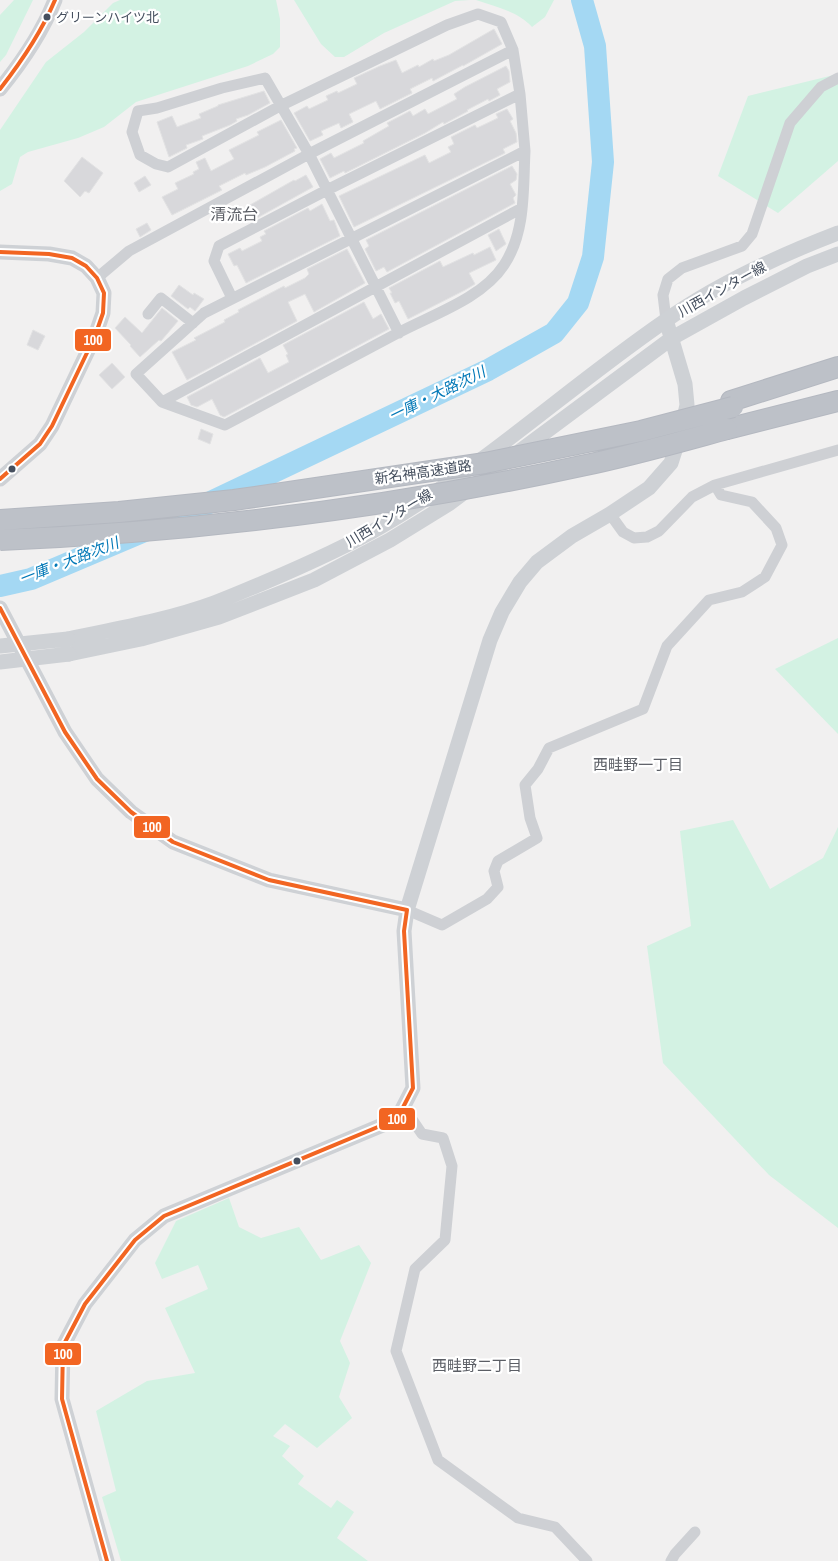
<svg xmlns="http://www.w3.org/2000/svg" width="838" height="1561" viewBox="0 0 838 1561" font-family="'Archivo Narrow','Noto Sans JP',sans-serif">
  <rect width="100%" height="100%" fill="#f1f0f0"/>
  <path fill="#d3f2e3" d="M14,0H33L6,55L0,62V15Z
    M120,0H276L280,19V47L273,54L248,66L136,102L104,127L78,138L28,152L20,157L12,184L0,191V130L46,62L84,32L113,3Z
    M294,0H470L455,1L384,33L344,57H335L321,44Z
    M476,0H554L545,17L532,27C518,11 495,7 476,0Z
    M838,74V161L778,213L718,176L748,96Z
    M838,638V734L775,669Z
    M733,820L770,889L823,858L838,827V1228L769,1175L663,1063L647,946L691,926L680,831Z
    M229,1198L239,1227L261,1238L299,1227L321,1260L359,1245L371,1263L340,1341L350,1363L339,1397L352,1418L317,1448L285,1424L273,1436L290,1446L282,1456L304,1476L298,1484L331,1508L337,1500L354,1512L337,1538L368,1561H121L102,1497L116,1491L96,1411L147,1381L195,1373L165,1308L208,1289L198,1265L162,1279L155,1263L176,1221Z"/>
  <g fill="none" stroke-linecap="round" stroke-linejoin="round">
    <path stroke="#a4d8f3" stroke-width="22" d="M0,586L31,579L194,510L488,370L554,333L578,303L593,257L603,162L595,46L582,0"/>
  </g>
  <path fill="#d8d8db" stroke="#e2e2e3" d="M494,29L502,44L463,66V65L433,81L432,78L410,89L412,93L380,109L376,101L349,114L353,122L341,128L339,123L321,131L323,135L310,141L294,113L307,106L309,109L328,100L326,96L337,91L338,93L357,84L354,78L380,66L396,60L402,73L418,65L419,67L433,59L434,61L449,55Z
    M506,66L509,71L510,82L497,89L500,95L489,101L488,99L467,110L468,111L444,124L443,122L425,133L345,173L344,171L330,178L320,159L331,153L334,158L364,143L363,141L389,126L387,123L410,111L413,116L425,109L428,114L457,99L454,94L465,87Z
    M264,91L270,103L248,115L236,119L237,121L230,125L202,136L203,139L186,145L187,148L169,157L157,122L172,116L177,127L201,118L199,114L218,106V105Z
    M507,109L513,119L510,121L516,133L517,142L503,149L505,153L354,227L339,196L425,155L429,163L451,152L448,147L454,144L451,137L475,125L477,128L498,118L496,114Z
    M281,120L297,148L294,149L295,151L265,167L246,175L245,173L219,186L222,190L172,215L162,197L178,189L175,183L194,174L193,172L199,169L196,162L205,158L211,171L234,159L229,150L259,135L257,132Z
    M82,157L103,173L89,193L85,191L80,197L64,181Z
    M512,166L517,174L516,180L510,184L516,195L513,198L515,203L387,272L384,267L376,271L365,249L369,246L366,240Z
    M306,175L313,187L257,218L250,205L294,180L295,181Z
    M145,176L151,185L139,192L134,183Z
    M322,204L330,221L334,220L340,236L246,283L237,265L234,266L228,254L240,248L242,251L262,241L260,237L266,234L264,231L308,208L310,211Z
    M147,223L151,230L140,237L136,229Z
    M499,229L506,244L496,251L488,235Z
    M490,247L496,260L469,273L475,284L465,290L408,319L399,301L395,303L390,293H392L389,288L440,261L443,267L473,253L474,255Z
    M347,249L365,283L314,312L305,294L288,302L297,321L187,380L172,352L196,340L194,338L225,322L224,320L239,312L238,310L284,286L285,288L305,278L309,274L307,269Z
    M179,285L193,295L194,293L204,299L195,311L190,307L188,309L171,296Z
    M364,302L373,319L381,314L389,329L224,417L220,415L212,399L197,407L191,405L187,397L260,358L268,373L289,362L286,355L288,354L283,345Z
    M162,308L178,321L161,341L159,340L140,357L130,346L131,345L115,328L125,317L142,333Z
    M33,330L45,336L38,350L27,345Z
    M112,363L125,377L112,389L99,375Z
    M201,429L213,434L210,444L198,439Z"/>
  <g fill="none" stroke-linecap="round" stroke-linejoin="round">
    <g stroke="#b4b8c0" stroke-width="22">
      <path id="highway" d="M731,401L838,367
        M727,429L838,401"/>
    </g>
    <path stroke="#ced0d4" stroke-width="11" d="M525,151C523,189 526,232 504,265C482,299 431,315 396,334C339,364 282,395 225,425L162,402L136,374L204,313Z
      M97,278L129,251L309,154L513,50L520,94L525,151
      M232,298L214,261L219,246L327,190L520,94
      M148,314L161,298L193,323
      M666,320L663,295L668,279L682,268L742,246L752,234L790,123L821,87L838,78
      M399,333L309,154L265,78L222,88L157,108L138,111L132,132L140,155L156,164L168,167L280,106L447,25L478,14L501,22L513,50
      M162,402L522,208
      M610,514L623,532L634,538L647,537L659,531L692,497L715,485L838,450
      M407,910L442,925L487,899L498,887L494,871L498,861L537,838L530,818L525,785L538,769L549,748L643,709L667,646L709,600L742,592L765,577L782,545L776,528L752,502L721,495L715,485
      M403,1106L422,1134L443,1138L452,1166L445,1240L415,1269L396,1351L438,1460L518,1518L555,1527L587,1561
      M671,1561L675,1554L695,1532"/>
    <path stroke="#ced1d5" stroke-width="15" d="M0,89C22,62 42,33 55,0
      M0,252L49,254L72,258L86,266L97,278L104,293L103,313L95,336L52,426L40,444L0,479
      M0,608L65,732L97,779L131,812L173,842L269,880L407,910
      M68,639C115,629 168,620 214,603C230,597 246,590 263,583C303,566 344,548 382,526C483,467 569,387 665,321C717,284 778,256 838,233
      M69,654L141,639L219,617L314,580L390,540L450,503L672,338L744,298L807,266L838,254
      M107,1561L62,1399L63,1346L85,1304L135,1240L164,1216L397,1119L413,1088L404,931L407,910L490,640L502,612L520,582L537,562L572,536L610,514L649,488L671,463L681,432L687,405L685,384L666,320"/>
    <use href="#highway" stroke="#bdc1c8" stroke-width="20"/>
    <g stroke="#b4b8c0" stroke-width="22" stroke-linecap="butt">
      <path id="highway-bridge" d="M0,520L119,512L234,500L485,463L641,431L733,407
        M0,540C192,532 393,507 581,466C630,456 679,442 727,429"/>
    </g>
    <path stroke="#ced1d5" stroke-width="15" d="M0,646L68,639
      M0,662L69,654"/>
    <use href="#highway-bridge" stroke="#bdc1c8" stroke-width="20"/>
    <g stroke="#fff" stroke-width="8">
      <path id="bus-1" d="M0,89C22,61 41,33 55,0
        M0,252L49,254L72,258L86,266L97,278L104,293L103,313L95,336L52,426L40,444L0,479
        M0,608L65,732L97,779L131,812L173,842L269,880L407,910
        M107,1561L62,1399L63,1346L85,1304L135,1240L164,1216L397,1119L413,1088L404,931L407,910"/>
    </g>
    <use href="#bus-1" stroke="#f26522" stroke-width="4"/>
  </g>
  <g fill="#454f5e" stroke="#fff" stroke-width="2">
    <circle cx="47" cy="17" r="4.5"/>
    <circle cx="12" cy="469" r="4.5"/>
    <circle cx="297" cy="1161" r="4.5"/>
  </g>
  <g text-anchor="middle" stroke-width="4.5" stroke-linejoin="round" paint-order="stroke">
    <g font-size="13" fill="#454f5e" stroke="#fff" text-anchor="start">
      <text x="56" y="22">グリーンハイツ北</text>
    </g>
    <g font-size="14" fill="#454f5e" stroke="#fff">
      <text transform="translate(722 289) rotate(-29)" y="5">川西インター線</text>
      <text transform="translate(423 472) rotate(-8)" y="5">新名神高速道路</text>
      <text transform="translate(389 518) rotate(-31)" y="5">川西インター線</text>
    </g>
    <g font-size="15" font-style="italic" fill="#0078b7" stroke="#fff">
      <text transform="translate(437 394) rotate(-26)" y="5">一庫・大路次川</text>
      <text transform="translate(69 561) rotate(-21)" y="5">一庫・大路次川</text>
    </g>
    <g font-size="15" fill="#5b5e65" stroke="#fff">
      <text x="638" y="770">西畦野一丁目</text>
      <text x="477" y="1371">西畦野二丁目</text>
    </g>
    <g font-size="16" fill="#5b5e65" stroke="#fff">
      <text x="234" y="220">清流台</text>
    </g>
  </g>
  <g stroke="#fff" stroke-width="2">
    <rect x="74" y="328" width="38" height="24" rx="5" fill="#f26522"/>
    <rect x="133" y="815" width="38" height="24" rx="5" fill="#f26522"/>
    <rect x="378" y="1107" width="38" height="24" rx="5" fill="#f26522"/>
    <rect x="44" y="1342" width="38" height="24" rx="5" fill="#f26522"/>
  </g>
  <g font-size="14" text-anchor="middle" font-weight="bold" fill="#fff">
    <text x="93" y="345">100</text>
    <text x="152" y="832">100</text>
    <text x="397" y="1124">100</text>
    <text x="63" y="1359">100</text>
  </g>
</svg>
